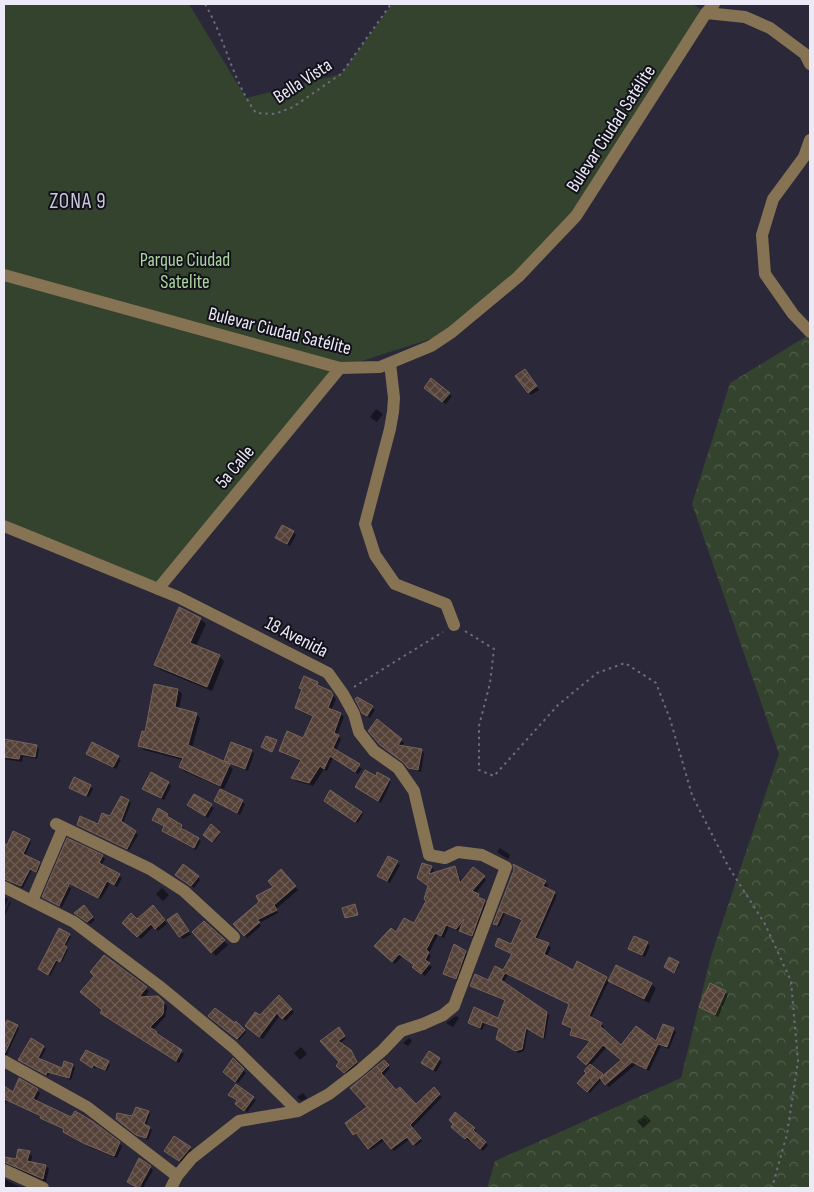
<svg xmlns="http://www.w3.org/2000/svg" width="814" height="1192" viewBox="0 0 814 1192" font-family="'Sofia Sans Condensed',sans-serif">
  <defs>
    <pattern id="forest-crowns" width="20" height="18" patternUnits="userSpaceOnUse" patternTransform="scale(1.25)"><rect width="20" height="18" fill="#33432d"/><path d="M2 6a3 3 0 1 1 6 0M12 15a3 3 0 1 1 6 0" fill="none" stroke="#515e4c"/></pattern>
    <pattern id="building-cross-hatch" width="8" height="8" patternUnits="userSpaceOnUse" patternTransform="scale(1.25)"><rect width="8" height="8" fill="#544137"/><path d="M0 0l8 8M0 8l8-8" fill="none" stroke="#6d5d55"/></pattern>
  </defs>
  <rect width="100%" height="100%" fill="#2b283a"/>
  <path fill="url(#forest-crowns)" d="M810,334V1188H487L495,1161L681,1078L711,956L779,754L692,504L730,383Z"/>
  <path fill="#33432d" d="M4,4H189L246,98L341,74L392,4H693L706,13L563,230L452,332L340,368L158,589L4,519Z"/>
  <path fill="#0007" fill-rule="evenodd" d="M528,373L539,390L531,395L529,392Z
    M428,391L449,394L452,396L446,404Z
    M376,409L383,414L377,422L370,417Z
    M293,532L296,535L290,546L277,538Z
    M200,619L206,624L196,646L219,656L224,661L212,691L161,670L155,665Z
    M317,683L320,688L330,692L336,699L331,711L341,714L344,717L337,735L341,739L336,751L362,769L358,774L333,758L327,771L324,769L313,786L296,781L293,778L301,761L284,754L281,750L304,740L314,717L299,711L296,708Z
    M155,686L178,690L182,694L179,710L196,714L200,718L192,748L229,765L233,769L224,789L184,771L180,767L183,760L144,750L140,746L146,733Z
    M357,698L375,710L370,718L363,712Z
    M4,740L36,746L39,749L37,759L23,756L22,762L4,759Z
    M401,740L404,743L401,747L421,750L424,753L421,772L412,770L406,763L384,748Z
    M232,744L252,751L254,754L248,771L228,763L225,760Z
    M91,756L118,757L121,760L116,769Z
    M376,778L388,779L391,782L381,803L356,787Z
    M168,783L171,786L164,800L144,789Z
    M90,786L93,789L89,797L71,788Z
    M330,792L363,814L358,823L328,802Z
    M195,795L214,808L208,818L189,805Z
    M129,801L131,803L123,823L138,835L129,850L78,825H98L110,818Z
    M215,801H242L245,804L240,815Z
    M168,815L170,817L169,819L184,828L183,830L201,841L196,850L165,833V827L156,822Z
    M211,826L220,834L214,842L205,834Z
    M29,840L31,842L25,856L41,865L38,873L32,870L23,888L7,881L4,882V845L8,847Z
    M500,848L510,855L508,859L497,852Z
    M102,856L105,859L101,866L122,878L117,887L110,883L101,899L66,881L71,889L62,907L44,897Z
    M389,857L400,865L390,883L379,875Z
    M515,866L545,882L548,885L546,888L557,895L537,940L551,947L547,957L574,972L578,963L609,981L617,966L651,984L656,988L649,1003L614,985L609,981L591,1018L601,1024L604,1027L602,1030L621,1047L636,1027L657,1043L664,1025L673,1029L676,1032L669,1049L661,1046L649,1071L636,1064L609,1087L602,1079L590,1093L579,1083L588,1073L586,1071L589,1067L578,1057L591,1042L574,1037L572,1034L573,1029L564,1024L570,1004L508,975L503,983L549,1015L545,1039L528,1029L524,1051L518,1053L497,1039L500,1029L485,1024L482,1030L469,1023L475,1009L499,1019L506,1001L474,988L472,985L475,976L489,982L496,967L503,971L513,955L496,946L499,940L512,946L522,921L505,913L499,927L495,923L515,870ZM607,1047L623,1060L604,1077L590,1066Z
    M431,867L434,870L432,874L455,867L457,870L462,883L484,877L486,880L475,894L487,904L474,938L460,930L459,931L449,927L444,938L438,935L429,953L431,956L427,963L432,967L425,976L417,970L415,965L402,956L395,964L376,946L415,925L427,901L430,886L421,881Z
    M281,871L298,890L276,909L278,913L259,923L261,926L247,938L235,924L275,888Z
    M176,875L198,877L200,880L194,888Z
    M162,888L169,895L163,901L156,894Z
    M4,897L8,899L4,908Z
    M10,901L11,902L4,917V914Z
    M87,910L95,920L90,924L79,916Z
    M156,910L167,924L158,931L154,926L141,939L124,923L137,920Z
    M179,918L191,934L183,939L169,920Z
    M204,923L228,945L216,956L194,932Z
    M69,935L71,937L65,947L68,950L62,962L58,961L50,976L41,971L39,969Z
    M647,943L650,946L645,957L629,948Z
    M465,952L468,954L458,981L447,976L444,973Z
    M104,957L149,991L144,998L158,997L167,1006L165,1017L153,1030L159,1036V1037L184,1054L179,1063L105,1015L96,976Z
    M670,959L680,964L675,973L667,968Z
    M725,992L728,994L718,1017L700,1007Z
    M279,997L294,1012L286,1021L280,1015L263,1039L249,1028Z
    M210,1016L235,1024L236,1023L246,1032L239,1040Z
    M456,1016L459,1018L453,1027L446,1023Z
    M7,1021L19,1028L7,1055L4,1056V1028Z
    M341,1031L346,1038L340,1043L353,1054L358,1065L346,1074L338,1066L341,1062L322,1041Z
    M409,1038L412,1041L408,1046L403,1043Z
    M31,1039L46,1049L40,1060L62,1070L72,1065L75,1068L71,1080L50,1073L48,1076L22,1062Z
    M301,1047L307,1054L300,1060L294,1053Z
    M429,1052L442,1062L436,1072L426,1065Z
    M233,1060L246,1073L238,1083L227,1075Z
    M84,1062H108L110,1065L107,1071L96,1066L95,1069Z
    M384,1062L390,1068L383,1076L396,1092L416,1106L434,1089L442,1097L412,1128L422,1141L416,1146L410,1139L394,1151L385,1140L371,1150L359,1134L357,1136L346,1123L368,1107Z
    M236,1086L256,1100L247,1112L238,1106V1101L232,1097Z
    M4,1088L13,1094L37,1090L40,1093L36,1102L119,1143L122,1146L117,1158L89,1147L67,1134L65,1130L44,1120L42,1117L7,1101L5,1104L4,1103Z
    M303,1093L307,1098L301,1101L297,1097Z
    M148,1112L150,1114L146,1126L152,1130L148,1140L140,1136L119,1121Z
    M645,1115L651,1121L643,1128L637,1121Z
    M474,1129L476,1131L475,1133L488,1145L483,1151L470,1139L469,1141L455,1130Z
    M190,1148L192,1151L183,1163L169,1153Z
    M29,1152L32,1156L31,1163L45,1166L49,1169L46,1182L8,1165L4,1166V1158L17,1160Z
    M150,1167L153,1170L143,1188H137L128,1182Z
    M4,1179L22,1188H4Z"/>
  <path fill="url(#building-cross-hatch)" stroke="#786359" d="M525,369L537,386L528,393L515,376Z
    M431,378L450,393L442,402L424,388Z
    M282,525L294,531L287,544L275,538Z
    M179,607L201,618L190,643L220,655L207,687L154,665Z
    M304,676L318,682L317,685L331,691L333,695L328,708L341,713L334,733L339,735L333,748L360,764L355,772L330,756L324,769L320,766L309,783L291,778L301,760L279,751L287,731L303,738L313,716L295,708L302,689L299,688Z
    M154,684L178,689L175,707L197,713L188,745L230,764L220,786L179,767L183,758L138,746L142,731L145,732Z
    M357,697L373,706L367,716L362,713L355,699Z
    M377,719L402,739L398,745L422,749L418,770L408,768L403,762L380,745L368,731Z
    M266,736L277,740L272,752L261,747Z
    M4,739L37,745L35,757L20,754L19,759L4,757Z
    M92,742L119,756L113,767L86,754Z
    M231,742L252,750L245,769L224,761Z
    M365,770L376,776L377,772L390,779L378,801L355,787Z
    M151,772L169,782L161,798L142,789Z
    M74,777L91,785L86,796L69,788Z
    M220,789L243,800L237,813L214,801Z
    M330,790L362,812L355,822L324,801Z
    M194,794L212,804L205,816L187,805Z
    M121,796L129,800L121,821L136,831L127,849L77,825L80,816L98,824L102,813L110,816Z
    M158,808L168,814L167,816L182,825L181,828L199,838L194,848L162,831L164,826L152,820Z
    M211,824L220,832L212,842L203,835Z
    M13,831L30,839L23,854L40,862L36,872L30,869L21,886L4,879V843L7,845Z
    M67,838L103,855L99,863L120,874L114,885L107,881L98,898L67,882L69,885L59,906L42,897Z
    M388,856L398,861L387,881L377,876Z
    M422,863L432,866L429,874L455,866L460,883L473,867L485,876L472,891L479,894L478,897L485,900L472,936L459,931L464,919L456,929L446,925L441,936L435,933L426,950L429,952L425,960L430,963L421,974L412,967L414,965L399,954L392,962L374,946L391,928L396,932L404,918L414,923L426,901L424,899L428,886L417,878Z
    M183,864L199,876L191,886L175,875Z
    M513,864L546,881L543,886L555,892L535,938L549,943L544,954L573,970L577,961L607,977L589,1016L602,1023L600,1026L621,1045L636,1026L656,1041L663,1024L674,1028L667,1047L658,1044L646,1069L632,1062L605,1085L600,1078L621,1060L603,1045L586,1065L577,1057L590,1041L570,1035L572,1028L562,1024L569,1004L505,973L501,980L547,1012L543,1038L526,1028L522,1049L515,1051L496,1039L499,1028L482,1022L480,1028L468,1023L474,1007L498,1018L505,1000L470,986L475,974L488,980L495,966L503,970L512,954L495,946L498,938L511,944L522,920L503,912L497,925L493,924L514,870Z
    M281,869L296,886L274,905L277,910L257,920L260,922L244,936L233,924L259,902L256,896L273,887L268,881Z
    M355,904L358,915L345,918L342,908Z
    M84,905L93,917L87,922L74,913Z
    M153,905L165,920L155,929L151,924L137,937L122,923L131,913L137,919Z
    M177,913L189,931L179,937L167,920Z
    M204,921L225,940L211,953L192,932Z
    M59,928L70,934L64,945L67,947L60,962L56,960L48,975L38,969Z
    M634,936L648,942L642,955L628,949Z
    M454,944L466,951L456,979L443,974Z
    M104,955L147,987L139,997L158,996L164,1002L163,1014L150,1027L157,1032L156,1033L182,1050L176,1061L100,1013L102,1010L80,992L94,976L90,972Z
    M669,957L679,962L674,973L664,967Z
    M616,965L652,983L644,999L608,981Z
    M710,983L726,991L715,1015L699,1007Z
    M279,995L292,1009L282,1019L277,1013L259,1037L245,1026L255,1012L260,1015Z
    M215,1008L235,1023L236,1021L245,1030L237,1039L208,1016Z
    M7,1020L18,1025L5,1053H4V1026Z
    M339,1027L345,1036L338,1041L351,1050L357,1062L344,1073L336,1066L339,1062L320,1041Z
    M31,1038L44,1046L38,1058L62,1068L64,1061L73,1064L69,1078L47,1072L46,1075L18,1060Z
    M86,1050L109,1061L105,1070L93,1065L92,1068L80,1060Z
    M429,1051L440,1058L433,1070L421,1063Z
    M233,1058L244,1069L235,1082L223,1072Z
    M384,1060L389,1065L381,1073L396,1090L400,1087L416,1104L434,1087L440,1094L410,1125L421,1138L413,1145L407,1137L391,1149L382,1138L368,1149L356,1133L353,1135L345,1123L367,1107L350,1088Z
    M590,1064L603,1074L587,1092L577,1083L586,1073L584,1071Z
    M19,1078L38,1089L33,1099L71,1117L75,1111L92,1121L120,1142L114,1156L85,1144L63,1132L64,1129L40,1118L41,1116L4,1099V1086L13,1092Z
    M236,1084L254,1097L244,1111L235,1104L237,1100L228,1095Z
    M136,1107L149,1111L144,1124L150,1127L146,1138L136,1135L116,1119L117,1113L132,1116Z
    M455,1112L475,1128L473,1130L486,1142L480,1149L467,1137L465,1139L451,1127L453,1124L449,1120Z
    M174,1136L191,1147L179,1161L164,1151Z
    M18,1149L30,1151L27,1161L46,1165L43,1179L4,1162V1157L16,1159Z
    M139,1158L151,1166L139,1188H138L127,1182Z"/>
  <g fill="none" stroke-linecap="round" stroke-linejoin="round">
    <path stroke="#6e6c7c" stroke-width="2" stroke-dasharray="2.5 4" stroke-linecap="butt" d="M205,4C225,38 232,80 256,113L275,114L293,107L341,74L391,4
      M465,631L494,649L490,683L479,726V770L494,776L558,705L597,673L625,663L656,683L670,719L692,795L728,866L765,924L791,981L798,1061L787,1134L772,1188
      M354,687L443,632"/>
    <path stroke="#867353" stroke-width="12" d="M706,13L745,17L770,28L805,54L810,64
      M810,140L804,157L773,199L762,235L765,274L793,314L810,332
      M4,275L340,368L380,367L431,346L452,332L518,277L576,216L706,13L714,4
      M390,363L394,398L393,412L390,429L365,524L375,555L395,584L446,604L454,625
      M4,526L178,597L328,673L343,694L354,714L359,732L374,751L398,768L414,791L429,855L445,858L458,852L482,855L506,867L454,1006L443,1015L423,1024L401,1031L383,1050L359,1071L329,1094L298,1111L239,1121L192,1158L177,1176L171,1188
      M158,589L340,368
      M56,824L150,869L184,891L234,937
      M4,887L74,922L159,986L233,1047L298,1111
      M32,901L63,828
      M4,1061L87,1107L177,1176
      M4,1170L43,1188"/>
  </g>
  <g text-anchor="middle" stroke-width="4" stroke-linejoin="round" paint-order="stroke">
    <g font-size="19" fill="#ebeaf6" stroke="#13121a">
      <text transform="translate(302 80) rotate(-33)" y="7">Bella Vista</text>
      <text transform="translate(610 128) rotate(-57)" y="7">Bulevar Ciudad Satélite</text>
      <text transform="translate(280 330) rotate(14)" y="7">Bulevar Ciudad Satélite</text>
      <text transform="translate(234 466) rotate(-50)" y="7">5a Calle</text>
      <text transform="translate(297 636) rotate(27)" y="7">18 Avenida</text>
    </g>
    <g font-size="19" fill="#aed6a0" stroke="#13121a">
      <text x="185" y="266">Parque Ciudad<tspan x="185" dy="22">Satelite</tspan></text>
    </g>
    <g font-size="21" letter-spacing="1" fill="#c9c7de" stroke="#13121a">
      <text x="78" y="208">ZONA 9</text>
    </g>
  </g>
  <rect width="814" height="1192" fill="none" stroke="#ebeaf6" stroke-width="10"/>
</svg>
